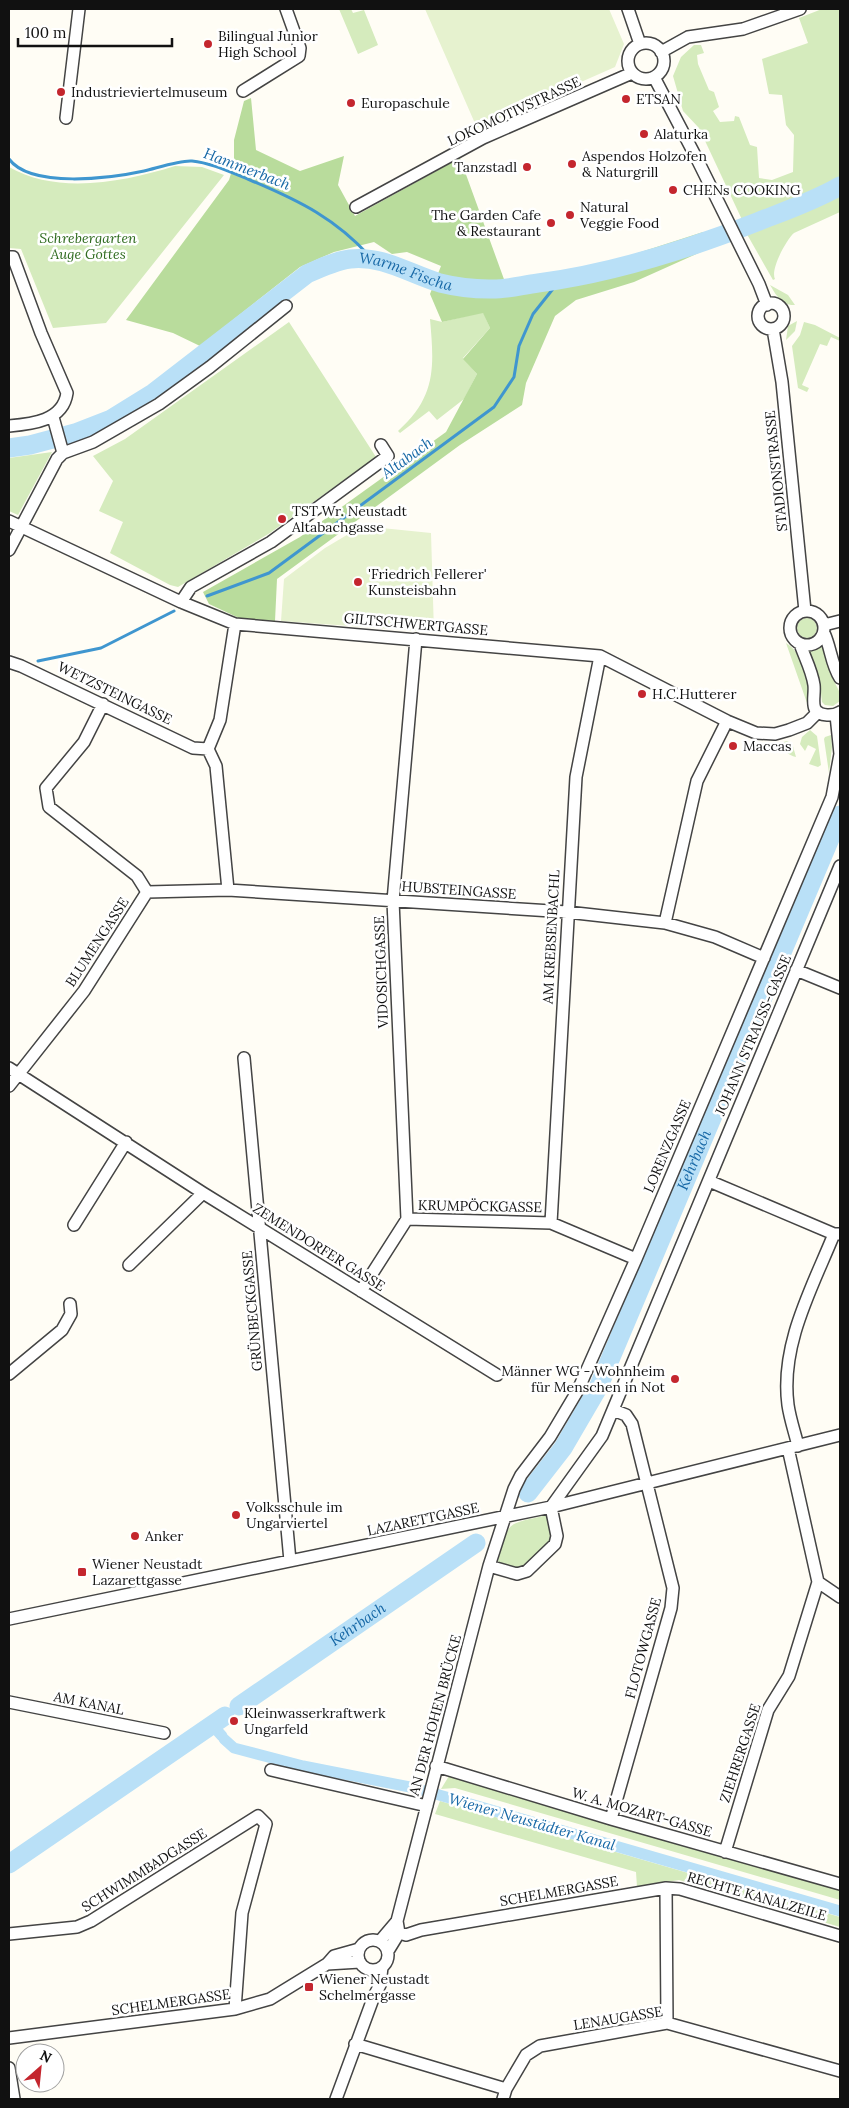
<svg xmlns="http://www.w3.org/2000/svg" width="849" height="2108" viewBox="0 0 849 2108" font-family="Lora,serif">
  <rect width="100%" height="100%" fill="#fffdf5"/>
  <path fill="#d5ebbd" d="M339,9H351L353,13L364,10L378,45L358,54Z
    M822,9H840V182L823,193L744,224L699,128L683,111L673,76L681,57L694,45H701L704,53L697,55L698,64L709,90L714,92L719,107L713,111L720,122L734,121L735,116L739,117L750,145L757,147L759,178L772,180L793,172L794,135L786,125L782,95L769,94L762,59L808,43L799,18Z
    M175,166L202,167L224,175L106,323L53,328L21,249L9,248V167C57,195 124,182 175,166Z
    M840,189V212L794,233C786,240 770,270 775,279L773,280L744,229L824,199Z
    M770,285L788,295L795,305C782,306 776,295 770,285Z
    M483,312L490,328L463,358L477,374L464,399L437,420L429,411L400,433L398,431C437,396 434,366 430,319L442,322Z
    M797,321L795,331L786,340L788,326Z
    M289,322L376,457L270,533L178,587L170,585L110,553L123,522L99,511L113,481L93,456L125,439Z
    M804,322L815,325L840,338V341L831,337L827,346L820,344L802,385L809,388L807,392L798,388L792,346L800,335Z
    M52,452L18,515L9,511V458Z
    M797 628a10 10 0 1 1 20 0a10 10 0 1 1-20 0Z
    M823,642L830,673L839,691L840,701L833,706L825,705L822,702L819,677L807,650Z
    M786,643C803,653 814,685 807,703Z
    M810,730L817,736L821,765L818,767L809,764L816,749L808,745L805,751L800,744L802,737Z
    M831,735L832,747L829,773L824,739L825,737Z
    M787,741L792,743L796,757C788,755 783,751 780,743Z
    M547,1515L553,1535L552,1540L525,1567L516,1569L499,1564L498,1561C509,1519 506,1525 547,1515Z
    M449,1776L840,1890V1900L455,1788L441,1789Z
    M440,1801L840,1917V1927L679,1880L637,1887L636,1872L435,1814Z"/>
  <path fill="#b9dc9c" d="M251,98L256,150L300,171L344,156L338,185L355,216L460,158L505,282L585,270L703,232L712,247L634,282L576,300L555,316L526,383L522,405L460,445L277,579L275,621L239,618L209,604L203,592L300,537L446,432L477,374L463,359L490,328L483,313L442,322L430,294L441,266L407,252L392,254L374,242L334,252L300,267L200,346L173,333L126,320L229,180L234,164V140L244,101Z"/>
  <path fill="#e6f2cf" d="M425,9H609L624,44L615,67L477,128Z
    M362,526L431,533L434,632L281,621L284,579L325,548Z"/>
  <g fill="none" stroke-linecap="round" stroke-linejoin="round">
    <path stroke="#3f96cf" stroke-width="3" d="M9,159C31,189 112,178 144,171C157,168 180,160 192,161C212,163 232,173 250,180C300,201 337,219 373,260
      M207,596L269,573L494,407L514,377L519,346L533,314L560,280
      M38,661L101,648L174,611"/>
    <path stroke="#b9e0f7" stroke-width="11" d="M212,1725L222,1736
      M224,1739L234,1748L303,1766L415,1788L840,1911"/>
    <g stroke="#b9e0f7" stroke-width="19">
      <path id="s1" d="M9,448L30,445L75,433L111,419L153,393L307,274C320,268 335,261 350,259C382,255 410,274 440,283C456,287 473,289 489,289C505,290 522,285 538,283C614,273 686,250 757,222C785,211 814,201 840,186"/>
      <path id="s2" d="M528,1493L563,1448L598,1388L840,815"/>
      <path id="s3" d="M239,1706L476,1543"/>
      <path d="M9,1864L225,1716"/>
    </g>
    <g stroke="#444" stroke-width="14">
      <path id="minor" d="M628,9L640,44
        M628 61a18 18 0 1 1 36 0a18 18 0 1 1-36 0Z
        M661,52L688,37L743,29L800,9
        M654,77L698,161L759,284L767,305
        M243,91L299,56L300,48L286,9
        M66,118L79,9
        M356,207L483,138L632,73
        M9,257H13L41,333L67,393C63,421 32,424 9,426
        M758 316a13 13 0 1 1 26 0a13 13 0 1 1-26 0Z
        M773,329L782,382L805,611
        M53,417L63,453
        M9,521L181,602L235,624L600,656L727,721L756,733L775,734L789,730L807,723L818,712
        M9,550L57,459L63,453L93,442L159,404L210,367L286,306
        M181,602L191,587L271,542L388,456L381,445
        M790 628a17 17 0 1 1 34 0a17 17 0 1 1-34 0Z
        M824,625L840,621
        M824,633C831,648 831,664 840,678
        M800,644C805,658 812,671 814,685C815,693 812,703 815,709C820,717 834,716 840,712
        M9,662L21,666L193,748L208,749
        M228,890L216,766L208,749L220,720L235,624
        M147,892L228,890L567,912L665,923L715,937L764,958
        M665,923L697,781L727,721
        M796,970L840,988
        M244,1058L290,1561
        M9,1068L203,1193L497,1375
        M9,1086L84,991L147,892L137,876L49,807L46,788L84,742L103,704
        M709,1181L834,1234H840
        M407,1219L551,1223L636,1259
        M551,1223L576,777L600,656
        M74,1225L126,1142
        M129,1265L203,1193
        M361,1291L407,1219L393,901L416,639
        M9,1374L62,1330L71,1314L70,1304
        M798,1446C795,1433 790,1419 788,1405C780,1345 812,1288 834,1234
        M788,1448L818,1582L840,1597
        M489,1566L517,1574L527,1571L555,1544L557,1536L551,1507L602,1436L840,866
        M9,1619L551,1507L840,1435
        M9,1702L164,1733
        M436,1766L611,1819L840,1884
        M271,1770L427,1806
        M611,1819L671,1608L673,1588L632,1424L626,1415L613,1410
        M725,1852L768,1710L789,1676L818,1582
        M666,1888L667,2023
        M399,1933L406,1935L421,1930L666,1888L680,1889L840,1936
        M9,1934L77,1927L91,1921L258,1816L266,1824L242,1913L235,2009
        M358 1955a15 15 0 1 1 30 0a15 15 0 1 1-30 0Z
        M380,1941L397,1921
        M388,1951L399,1933L397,1921L489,1566L514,1489L521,1475L550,1437L578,1390L636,1259L832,797L840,754L836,715
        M327,1964L360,1962
        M9,2038L235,2009L270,1999L327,1964L334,1956L359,1949
        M355,2044L506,2089
        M9,2068L14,2099
        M336,2099L374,1996L380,1985L382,1967
        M503,2099L506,2089L526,2055L540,2046L667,2023L840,2071"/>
    </g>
    <use href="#minor" stroke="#fff" stroke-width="11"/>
  </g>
  <g fill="#c4262e" stroke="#fff" stroke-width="2">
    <circle cx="208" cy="44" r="5"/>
    <circle cx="61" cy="92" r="5"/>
    <circle cx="626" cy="99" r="5"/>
    <circle cx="351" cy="103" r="5"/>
    <circle cx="644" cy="134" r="5"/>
    <circle cx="572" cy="164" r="5"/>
    <circle cx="527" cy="167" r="5"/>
    <circle cx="673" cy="190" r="5"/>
    <circle cx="570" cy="215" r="5"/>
    <circle cx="551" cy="223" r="5"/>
    <circle cx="282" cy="519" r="5"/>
    <circle cx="358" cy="582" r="5"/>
    <circle cx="642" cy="694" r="5"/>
    <circle cx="733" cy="746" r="5"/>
    <circle cx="675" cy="1379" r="5"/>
    <circle cx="236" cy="1515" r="5"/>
    <circle cx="135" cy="1536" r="5"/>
    <rect x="77" y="1567" width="10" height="10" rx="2.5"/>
    <circle cx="234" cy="1721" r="5"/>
    <rect x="304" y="1982" width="10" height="10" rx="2.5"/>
  </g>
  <g text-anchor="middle" stroke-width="5" stroke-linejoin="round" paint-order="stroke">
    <g font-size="14" fill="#111" stroke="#fff" text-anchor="start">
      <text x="218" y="41">Bilingual Junior<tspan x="218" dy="16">High School</tspan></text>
      <text x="71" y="97">Industrieviertelmuseum</text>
      <text x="636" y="104">ETSAN</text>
      <text x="361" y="108">Europaschule</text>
      <text x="654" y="139">Alaturka</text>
      <text x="582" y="161">Aspendos Holzofen<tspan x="582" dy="16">&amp; Naturgrill</tspan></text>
      <text x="517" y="172" text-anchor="end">Tanzstadl</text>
      <text x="683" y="195">CHENs COOKING</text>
      <text x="580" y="212">Natural<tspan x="580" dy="16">Veggie Food</tspan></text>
      <text x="541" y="220" text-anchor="end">The Garden Cafe<tspan x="541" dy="16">&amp; Restaurant</tspan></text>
      <text x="292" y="516">TST Wr. Neustadt<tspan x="292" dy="16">Altabachgasse</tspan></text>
      <text x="368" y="579">'Friedrich Fellerer'<tspan x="368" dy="16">Kunsteisbahn</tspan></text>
      <text x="652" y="699">H.C.Hutterer</text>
      <text x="743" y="751">Maccas</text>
      <text x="665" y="1376" text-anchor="end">Männer WG - Wohnheim<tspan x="665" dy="16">für Menschen in Not</tspan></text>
      <text x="246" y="1512">Volksschule im<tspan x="246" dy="16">Ungarviertel</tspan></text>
      <text x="145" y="1541">Anker</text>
      <text x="92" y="1569">Wiener Neustadt<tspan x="92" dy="16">Lazarettgasse</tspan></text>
      <text x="244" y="1718">Kleinwasserkraftwerk<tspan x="244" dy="16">Ungarfeld</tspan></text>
      <text x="319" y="1984">Wiener Neustadt<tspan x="319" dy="16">Schelmergasse</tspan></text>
    </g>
    <g font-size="14" fill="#111" stroke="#fff">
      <text transform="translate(514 111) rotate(-25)" y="5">LOKOMOTIVSTRASSE</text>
      <text transform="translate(776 471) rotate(-96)" y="5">STADIONSTRASSE</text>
      <text transform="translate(416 624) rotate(5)" y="5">GILTSCHWERTGASSE</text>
      <text transform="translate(115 693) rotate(26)" y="5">WETZSTEINGASSE</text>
      <text transform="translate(459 890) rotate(4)" y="5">HUBSTEINGASSE</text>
      <text transform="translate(551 937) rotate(-87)" y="5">AM KREBSENBACHL</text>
      <text transform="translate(97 942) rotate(-57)" y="5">BLUMENGASSE</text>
      <text transform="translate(381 972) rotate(-92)" y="5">VIDOSICHGASSE</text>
      <text transform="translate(753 1035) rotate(-67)" y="5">JOHANN STRAUSS-GASSE</text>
      <text transform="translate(667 1146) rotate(-67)" y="5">LORENZGASSE</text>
      <text transform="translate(480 1206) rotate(1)" y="5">KRUMPÖCKGASSE</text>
      <text transform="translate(319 1247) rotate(32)" y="5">ZEMENDORFER GASSE</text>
      <text transform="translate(252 1311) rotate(-95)" y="5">GRÜNBECKGASSE</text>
      <text transform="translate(423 1519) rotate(-12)" y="5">LAZARETTGASSE</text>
      <text transform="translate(643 1648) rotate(-75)" y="5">FLOTOWGASSE</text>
      <text transform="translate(89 1703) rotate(11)" y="5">AM KANAL</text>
      <text transform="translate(435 1715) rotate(-75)" y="5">AN DER HOHEN BRÜCKE</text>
      <text transform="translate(740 1753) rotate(-72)" y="5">ZIEHRERGASSE</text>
      <text transform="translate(642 1812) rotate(16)" y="5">W. A. MOZART-GASSE</text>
      <text transform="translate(144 1870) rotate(-32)" y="5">SCHWIMMBADGASSE</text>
      <text transform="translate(559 1891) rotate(-10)" y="5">SCHELMERGASSE</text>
      <text transform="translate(757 1896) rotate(16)" y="5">RECHTE KANALZEILE</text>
      <text transform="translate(171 2002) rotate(-8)" y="5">SCHELMERGASSE</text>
      <text transform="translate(618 2018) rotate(-9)" y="5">LENAUGASSE</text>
    </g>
    <g font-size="14" font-style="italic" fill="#2f6b1f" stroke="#fff">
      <text x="88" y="243">Schrebergarten<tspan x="88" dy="16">Auge Gottes</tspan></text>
    </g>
    <g font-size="15" font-style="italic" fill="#1768a6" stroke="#fff">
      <text transform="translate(247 169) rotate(21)" y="5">Hammerbach</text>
      <text dy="5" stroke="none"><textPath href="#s1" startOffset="454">Warme Fischa</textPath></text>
      <text transform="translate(407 458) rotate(-36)" y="5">Altabach</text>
      <text dy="5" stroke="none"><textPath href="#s2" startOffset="374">Kehrbach</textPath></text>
      <text dy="5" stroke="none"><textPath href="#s3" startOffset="144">Kehrbach</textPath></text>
      <text transform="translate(532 1822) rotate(16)" y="5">Wiener Neustädter Kanal</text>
    </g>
  </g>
  <rect width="849" height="2108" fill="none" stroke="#111111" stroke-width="20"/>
  <g transform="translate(40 2068) rotate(27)"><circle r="24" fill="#ffffff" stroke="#a0a0a0"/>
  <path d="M0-4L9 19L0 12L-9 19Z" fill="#c4262e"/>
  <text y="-8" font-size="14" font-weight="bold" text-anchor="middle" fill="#111111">N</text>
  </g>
  <path d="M18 38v8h154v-8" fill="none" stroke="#111111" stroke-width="2.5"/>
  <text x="25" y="38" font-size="15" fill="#111111" stroke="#ffffff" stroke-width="4" paint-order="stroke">100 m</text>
</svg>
